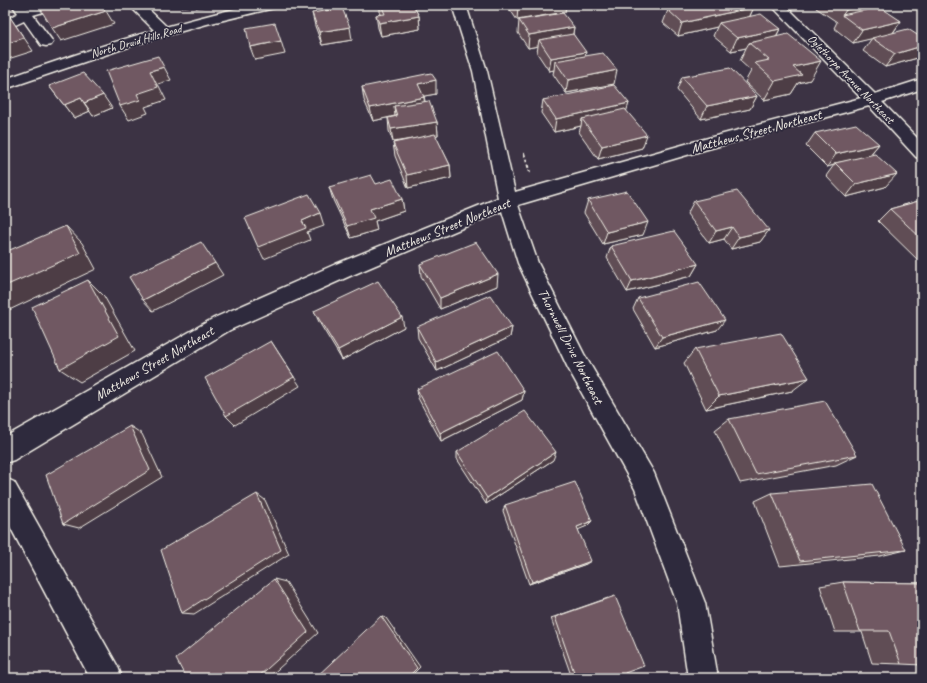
<svg xmlns="http://www.w3.org/2000/svg" width="927" height="683" viewBox="0 0 927 683" font-family="Caveat,sans-serif">
  <rect width="100%" height="100%" fill="#3c3344"/>
  <filter id="ink" filterUnits="userSpaceOnUse"><feTurbulence type="fractalNoise" baseFrequency=".025" numOctaves="2"/><feDisplacementMap in="SourceGraphic" scale="8" xChannelSelector="R" yChannelSelector="G"/><feConvolveMatrix kernelMatrix="1 2 1 2 8 2 1 2 1" color-interpolation-filters="sRGB"/></filter>
  <g filter="url(#ink)">
    <g fill="none" stroke-linecap="round" stroke-linejoin="round">
      <g stroke="#f4f1e8" stroke-width="3">
        <path id="minor" d="M12,5H26L28,8L39,5H59L57,8L33,15L53,42L51,45L46,46L41,45L24,21L5,30V20L18,13Z
          M129,5H144L169,29L171,32L169,35L164,36L159,35Z
          M452,5H466L487,71L515,192L693,142L861,98L771,5H785L875,94L922,79V89L882,102L922,143V159L916,157L869,106L704,150L518,205L538,263L584,354L654,473L705,603L718,678H688L677,603L635,489L568,368L518,263L502,211L350,276L230,330L14,460L5,463V437L214,318L336,264L498,198L473,71Z
          M5,478L14,482L118,667L122,678H90L5,517Z"/>
      </g>
      <g stroke="#f4f1e8" stroke-width="3">
        <path id="secondary" d="M251,5H276L274,8L207,24L140,43L5,89V79C86,50 168,24 251,5Z"/>
      </g>
      <path stroke="#f4f1e8" stroke-width="2" stroke-dasharray="3.5 2.5" stroke-linecap="butt" d="M524,153L530,173"/>
      <use href="#minor" fill="#2f2a3d" fill-rule="evenodd"/>
      <use href="#secondary" fill="#2f2a3d" fill-rule="evenodd"/>
    </g>
    <path fill="#604d54" stroke="#f4f1e8" d="M380,5H413L419,16L420,29L381,36L378,28L376,15L381,14L380,12Z
      M507,5H566L565,12L517,20Z
      M676,5H751L754,7L750,16L780,29L776,37L810,80L798,83L791,94L764,100L745,82L751,71L740,61L746,48L731,51L713,36L717,27L678,36L663,23L668,10L679,7Z
      M817,5H879L877,8L901,21L893,33L921,57L885,67L863,51L872,38L853,43L834,28L837,22L816,8Z
      M312,13L352,40L322,45L315,26Z
      M519,20L574,27L573,34L585,56L614,84L566,93L553,74L554,70L549,71L537,53L538,46L528,48L518,33Z
      M682,77L757,96L750,109L701,119L677,90Z
      M49,86L112,108L93,116L90,111L74,118Z
      M362,87L436,94L424,96L425,101L437,122L438,135H435L450,165L451,178L408,188L395,156L393,143L413,139L393,142L389,131L388,118L395,116L373,121L364,100Z
      M543,100L629,103L626,111L642,148L598,159L579,132L581,126L554,132L541,113Z
      M815,133L879,144L870,155L885,187L846,197L826,176L834,165L827,167L806,146Z
      M376,184L402,199L404,211L375,221L377,230L351,238L333,200L329,187Z
      M588,200L643,235L603,244L584,213Z
      M922,200V264L878,221L890,209Z
      M694,201L769,230L760,242L731,249L724,239L709,243L687,214Z
      M611,246L698,264L691,276L627,292L607,258Z
      M420,264L497,286L440,309L421,276Z
      M638,298L717,330L655,347L633,309Z
      M314,311L404,327L342,360L319,322Z
      M417,327H512L510,337L437,371L418,338Z
      M695,349L792,391L706,409L684,363Z
      M417,389L524,391L522,400L441,441L418,398Z
      M729,419L857,455L836,465L740,483L715,430Z
      M457,452L553,460L486,504L457,459Z
      M772,493L906,550L880,556L780,566L755,501Z
      M505,505L587,526L578,529L586,564L529,584L503,511Z
      M843,582L922,583L901,664L872,663L862,632H835L820,586Z
      M608,598L625,673L627,678H572L551,618Z"/>
    <path fill="#4e3e45" stroke="#f4f1e8" d="M180,5H194L181,7Z
      M194,5H213L196,8Z
      M528,5H566L565,12L517,20L518,7Z
      M863,5H879L874,13L842,16L846,10Z
      M754,7L748,20L719,23L717,27L678,36L682,23Z
      M106,11L114,24L61,41L52,28Z
      M419,16L420,29L381,36L379,23Z
      M10,17L33,51L5,60V44Z
      M901,21L892,34L853,43L862,30Z
      M350,27L352,40L322,45L319,32Z
      M574,27L572,40H539L538,46L528,48L529,35Z
      M780,29L773,42L749,43L746,48L731,51L737,38Z
      M281,41L285,54L255,60L250,47Z
      M922,46V55L921,57L885,67L895,54Z
      M586,52L583,65L555,61L554,70L549,71L551,58Z
      M821,61L810,80L798,83L791,94L764,100L775,81L793,67Z
      M164,67L171,80L158,84L166,100L145,107L148,113L129,120L120,106L137,94L150,71Z
      M617,70L614,84L566,93L568,80Z
      M436,80V94L419,97L418,84Z
      M103,95L112,108L93,116L84,103Z
      M757,96L750,109L701,119L707,106Z
      M424,97L425,110L394,106L395,116L373,121L370,108Z
      M81,98L90,111L74,118L64,105Z
      M629,103L625,116L582,119L581,126L554,132L556,119Z
      M437,122L438,135L393,142L391,129Z
      M647,135L642,148L598,159L602,146Z
      M879,144L868,157L835,163L834,165L827,167L836,154Z
      M450,165L451,178L408,188L407,175Z
      M897,174L885,187L846,197L856,184Z
      M402,199L404,211L375,221L377,230L351,238L347,226L370,209Z
      M320,213L324,226L307,232L310,240L264,259L258,247L302,221Z
      M648,222L643,235L603,244L607,232Z
      M66,226L82,243L96,269L5,312V286Z
      M732,227L724,239L709,243L716,231Z
      M769,230L760,242L731,249L739,237Z
      M215,263L223,275L153,311L143,300Z
      M698,264L691,276L627,292L632,281Z
      M498,274L497,286L440,309V298Z
      M88,280L104,296L135,351L80,382L60,369Z
      M402,317L404,327L342,360L338,350Z
      M725,320L717,330L655,347L662,337Z
      M512,327L510,337L437,371L436,362Z
      M271,341L300,386L235,425L226,416Z
      M809,378L792,391L706,409L719,396Z
      M524,391L522,400L441,441L440,433Z
      M130,426L142,434L162,477L79,528L63,524Z
      M556,452L553,460L486,504L487,498Z
      M257,494L265,500L289,554L194,614L182,613Z
      M592,521L587,526L573,532L577,527Z
      M591,561L586,564L529,584L532,582Z
      M274,579L286,582L318,633L268,678H257Z
      M381,616L386,618L420,667L409,678H407Z"/>
    <path fill="#705962" stroke="#f4f1e8" d="M38,5H101L106,11L52,28Z
      M381,5H413L419,16L379,23L376,15L385,14Z
      M517,5H528L518,7Z
      M690,5H751L754,7L682,23L668,10Z
      M838,5H863L846,10Z
      M880,7L901,21L862,30L842,15Z
      M342,8L350,27L319,32L312,13Z
      M563,13L574,27L529,35L519,20Z
      M761,14L780,29L737,38L719,23Z
      M10,17L24,38L5,44V18Z
      M275,23L281,41L250,47L246,28Z
      M908,29L922,38V46L895,54L872,38Z
      M573,34L586,52L551,58L539,40Z
      M788,34L821,61L793,67L802,75L775,81L755,63L769,60L749,43Z
      M603,53L617,70L568,80L555,61Z
      M158,56L164,67L150,71L158,87L137,94L140,100L120,106L106,71Z
      M730,68L757,96L707,106L682,77Z
      M83,73L103,95L84,103L81,98L64,105L49,86Z
      M431,73L436,80L418,84L424,97L370,108L362,87Z
      M614,85L629,103L556,119L543,100Z
      M429,101L437,122L391,129L388,118L397,116L394,106Z
      M625,109L647,135L602,146L582,119Z
      M856,124L879,144L836,154L815,133Z
      M435,134L450,165L407,175L393,143Z
      M875,154L897,174L856,184L835,163Z
      M371,175L376,184L392,179L402,199L370,209L374,218L347,226L329,187Z
      M627,191L648,222L607,232L588,200Z
      M737,191L769,230L739,237L732,227L716,231L694,201Z
      M309,194L320,213L302,221L306,228L258,247L245,218Z
      M922,200V239L890,209Z
      M66,226L80,253L5,286V252Z
      M674,231L698,264L632,281L611,246Z
      M201,242L215,263L143,300L129,277Z
      M476,242L498,274L440,298L420,264Z
      M88,280L119,336L60,369L32,307Z
      M378,281L402,317L338,350L314,311Z
      M699,282L725,320L662,337L638,298Z
      M490,295L512,327L436,362L417,327Z
      M781,333L809,378L719,396L695,349Z
      M271,341L294,377L226,416L205,378Z
      M498,351L524,391L440,433L417,389Z
      M825,401L857,455L756,474L729,419Z
      M525,411L556,452L487,498L457,452Z
      M130,426L150,470L63,524L46,475Z
      M575,482L592,521L577,527L591,561L532,582L505,505Z
      M872,484L906,550L800,561L772,493Z
      M257,494L281,550L182,613L161,550Z
      M274,579L308,632L257,678H186L176,659Z
      M843,582L922,583V665L901,664L889,631H860Z
      M615,596L644,666L625,673L627,678H576L555,617Z
      M381,616L417,668L407,678H315Z"/>
  </g>
  <g text-anchor="middle" stroke-width="3.5" stroke-linejoin="round" paint-order="stroke">
    <g font-size="12" fill="#f4f1e8" stroke="#2f2a3d">
      <text transform="translate(136 41) rotate(-16)" y="4">North Druid Hills Road</text>
      <text transform="translate(851 79) rotate(46)" y="4">Oglethorpe Avenue Northeast</text>
    </g>
    <g font-size="14" fill="#f4f1e8" stroke="#2f2a3d">
      <text transform="translate(756 131) rotate(-15)" y="5">Matthews Street Northeast</text>
      <text transform="translate(447 227) rotate(-22)" y="5">Matthews Street Northeast</text>
      <text transform="translate(571 346) rotate(63)" y="5">Thornwell Drive Northeast</text>
      <text transform="translate(154 363) rotate(-30)" y="5">Matthews Street Northeast</text>
    </g>
  </g>
  <rect width="927" height="683" fill="none" stroke="#2f2a3d" stroke-width="20"/>
  <rect x="10" y="10" width="907" height="663" fill="none" stroke="#f4f1e8" stroke-width="1.5" filter="url(#ink)"/>
</svg>
